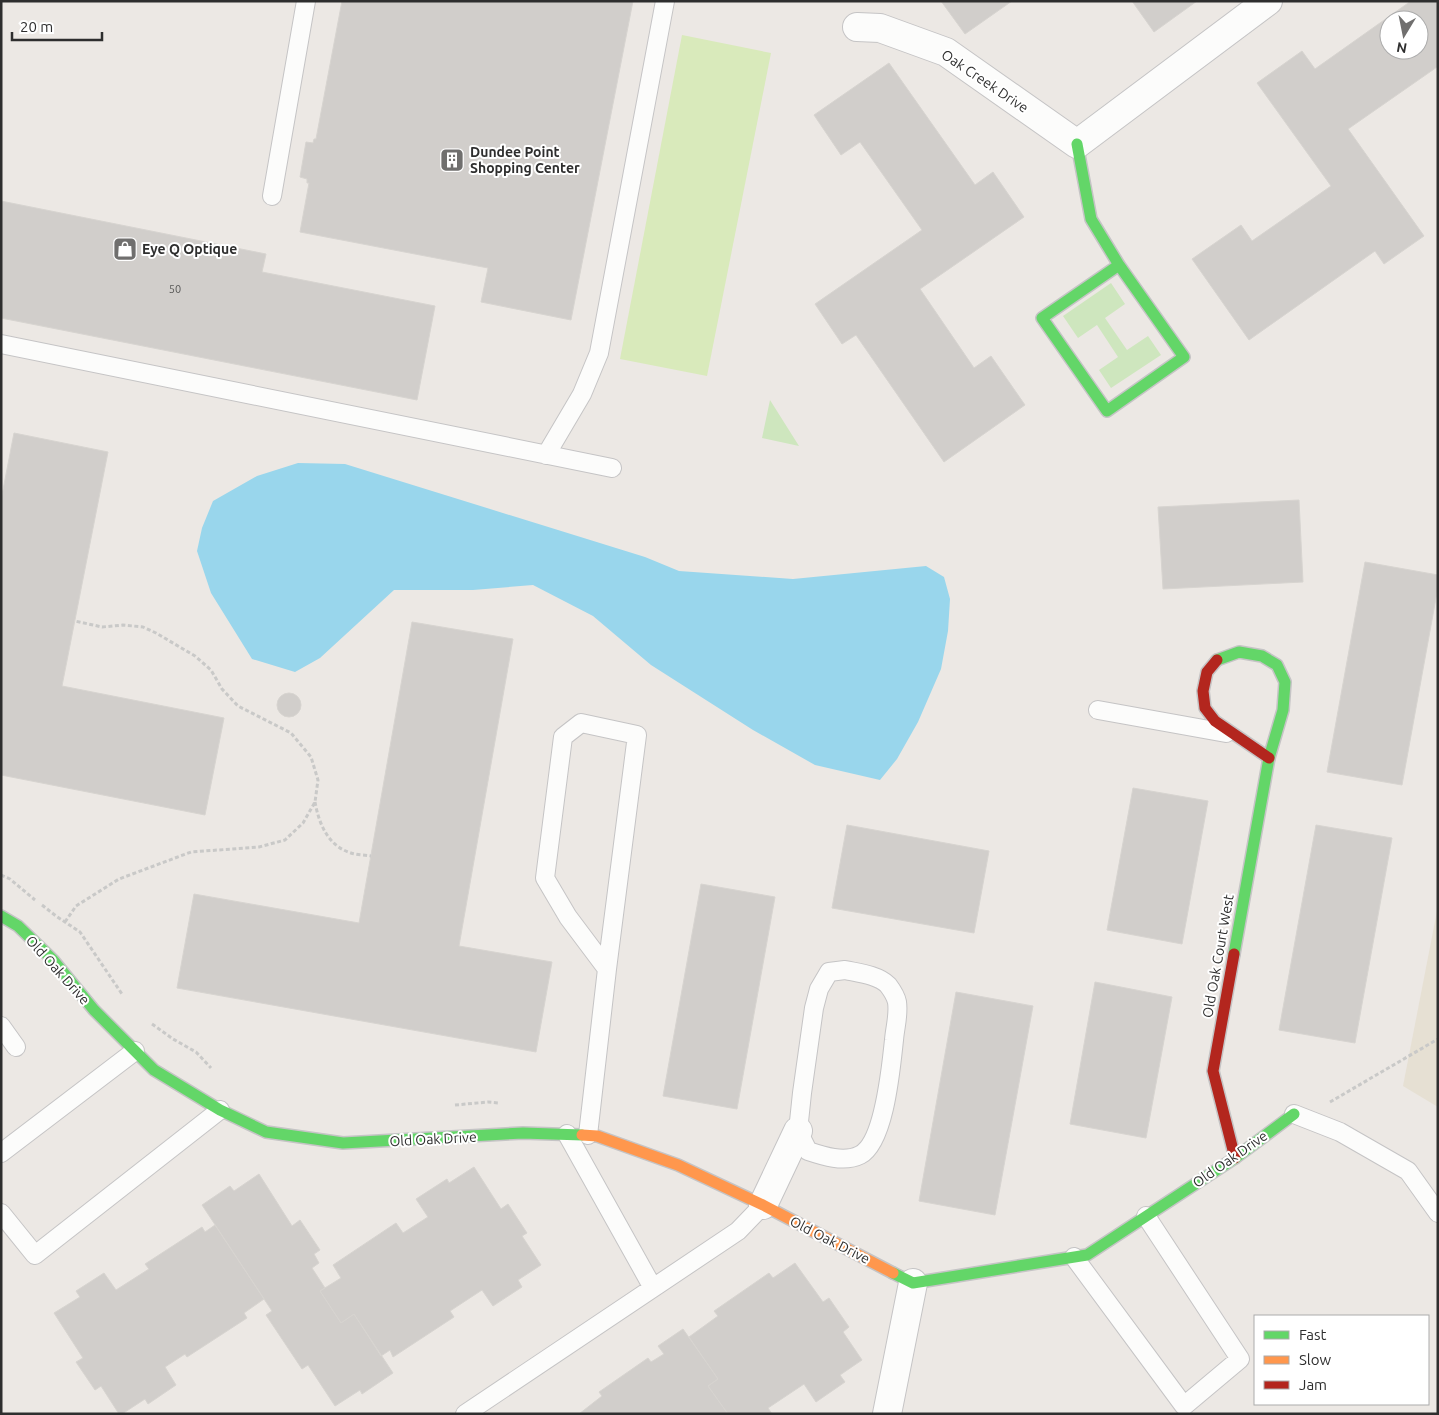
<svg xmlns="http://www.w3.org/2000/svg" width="1439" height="1415" viewBox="0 0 1439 1415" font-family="Ubuntu,sans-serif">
  <rect width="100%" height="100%" fill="#ece8e4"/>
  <path fill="#e6e0d3" d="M1438,906V1107L1403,1086Z"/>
  <path fill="#cee6be" d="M1111,283L1125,304L1105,318L1127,350L1148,336L1161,355L1111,388L1099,370L1118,357L1097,325L1078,338L1063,316Z
    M770,400L799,446L762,438Z"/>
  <path fill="#d9eabb" d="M682,35L771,53L707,376L620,359Z"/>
  <path fill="#99d6ec" d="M298,463L345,464L645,557L679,571L793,579L926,566L944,577L950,599L948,631L941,669L918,722L897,759L880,780L815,765L753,730L651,665L593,616L533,585L473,590H394L320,658L295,672L252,659L211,593L197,551L202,528L213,501L257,476Z"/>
  <path fill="#d1cecb" stroke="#d7d4d0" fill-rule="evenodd" d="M342,1H633L571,320L481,302L488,268L300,232L309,183H307V179L300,177L306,142L313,143L314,139H316Z
    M941,1H1012L965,34Z
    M1132,1H1197L1154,32Z
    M1411,1H1438V69L1437,67L1348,129L1424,236L1384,264L1375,251L1249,340L1192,259L1241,225L1252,241L1331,186L1257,83L1302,51L1315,69ZM1389,20H1419V50H1389Z
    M889,63L975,185L993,172L1024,217L920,289L974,368L991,356L1025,405L944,462L856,335L842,344L815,304L922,230L860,142L841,155L814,115Z
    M1,201L266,254L262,272L435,306L417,400L1,318Z
    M14,433L108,452L62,686L224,718L205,815L1,775V500Z
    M1299,500L1303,582L1163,589L1158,507Z
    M1365,562L1438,575V587L1402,785L1327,772Z
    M412,622L513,639L459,946L552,962L536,1052L177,988L194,894L359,923Z
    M277 705a12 12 0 1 1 24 0a12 12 0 1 1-24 0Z
    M1133,788L1208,801L1182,944L1107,930Z
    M847,825L989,851L974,933L832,908Z
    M1316,825L1392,838L1355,1043L1279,1030Z
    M701,884L775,897L737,1109L663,1096Z
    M1095,982L1172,997L1146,1138L1070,1124Z
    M956,992L1033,1006L995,1215L919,1201Z
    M474,1167L501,1209L508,1204L527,1233L522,1236L541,1265L518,1280L522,1287L493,1306L482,1290L450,1311L454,1317L393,1357L390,1350L381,1356L354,1314L341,1323L320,1291L341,1278L333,1265L396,1223L403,1233L428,1217L416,1199L447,1179L449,1183Z
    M259,1174L292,1226L300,1220L320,1250L314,1254L319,1263L312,1268L325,1288L320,1291L341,1323L354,1314L393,1373L362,1394L360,1390L335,1406L308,1365L302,1369L266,1315L272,1311L202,1205L230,1186L234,1191Z
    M215,1225L264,1299L244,1313L247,1318L187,1357L185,1354L165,1367L176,1385L148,1404L145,1399L122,1414H119L101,1386L95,1390L76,1362L83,1358L54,1313L80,1297L76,1291L104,1273L116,1290L149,1269L145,1264L202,1227L205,1232Z
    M795,1263L823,1302L829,1298L849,1327L843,1332L862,1360L840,1375L845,1382L816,1402L804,1384L768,1408L772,1414H728L708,1386L718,1379L689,1337L718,1316L714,1311L769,1273L773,1278Z
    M683,1329L718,1379L708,1386L728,1414H579L602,1396L599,1392L648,1358L651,1362L664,1354L658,1346Z"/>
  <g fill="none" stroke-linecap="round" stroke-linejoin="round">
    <g stroke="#c5c4c5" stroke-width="20">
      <path id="lane" d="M272,196L306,1
        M1,344L612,468
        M546,455L582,394L599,353L665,1
        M1098,710L1226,733
        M845,970C859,973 878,975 888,985C891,989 896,997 897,1002C899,1015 895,1027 894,1040C891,1066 885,1142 860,1155C844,1163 823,1156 808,1151L798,1131L802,1093L814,1008L819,989L829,972Z
        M1,1026L16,1047
        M1294,1114L1340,1132L1408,1171L1438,1213
        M567,1134L653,1288
        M588,1135L607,969L637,735L581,723L563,737L545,878L568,917L607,969
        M1,1153L135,1051
        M1,1213L35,1255L220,1110
        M1074,1257L1184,1406L1240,1359L1146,1216
        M465,1414L738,1231L763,1205"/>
    </g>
    <g stroke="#c5c4c5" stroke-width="30">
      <path id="street" d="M857,27L880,28L946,52L1077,144L1268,1
        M763,1205L798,1131
        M887,1414L913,1283"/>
    </g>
    <g stroke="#c5c4c5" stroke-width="14">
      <path id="fast" d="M1077,144L1091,219L1119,265L1042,318L1107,411L1184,357L1119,265
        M1217,660L1239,652L1262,656L1277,665L1285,682L1283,710L1269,758L1234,954
        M1,916L18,926L53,960L94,1010L154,1070L220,1110L266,1132L343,1143L523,1133L582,1135
        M893,1273L913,1283L1087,1255L1235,1158L1294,1114"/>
    </g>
    <g stroke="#c5c4c5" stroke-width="14">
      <path id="slow" d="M582,1135L597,1136L678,1165L763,1205L893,1273"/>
    </g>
    <g stroke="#c5c4c5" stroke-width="14">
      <path id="jam" d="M1217,660L1207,672L1203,691L1205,708L1215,721L1269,758
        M1234,954L1213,1071L1235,1158"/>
    </g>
    <path stroke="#c9c9c8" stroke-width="3" stroke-dasharray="4 2.5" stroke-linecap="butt" d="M315,802C319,824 328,846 351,853C357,855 365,855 371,856
      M1,875L10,879L35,900
      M42,905L56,916L80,932L122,994
      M65,922L76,906L119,879L191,852L259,847L285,840L303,823L315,802L318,780L311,757L291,733L238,706L222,689L211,670L195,656L156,633L143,627L123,625L102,627L75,621
      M152,1024L173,1039L196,1052L211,1068
      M1330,1102L1438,1039
      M455,1105L488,1102L499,1103"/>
    <use href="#lane" stroke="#fcfcfb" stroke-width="18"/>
    <use href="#street" stroke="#fcfcfb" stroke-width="28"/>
    <use href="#fast" stroke="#63d668" stroke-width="11"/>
    <use href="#slow" stroke="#ff974d" stroke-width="11"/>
    <use href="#jam" stroke="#b3261e" stroke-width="11"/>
  </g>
  <defs>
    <g id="building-square" transform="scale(1.25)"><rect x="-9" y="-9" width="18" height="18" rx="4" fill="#706f6e" stroke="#fff"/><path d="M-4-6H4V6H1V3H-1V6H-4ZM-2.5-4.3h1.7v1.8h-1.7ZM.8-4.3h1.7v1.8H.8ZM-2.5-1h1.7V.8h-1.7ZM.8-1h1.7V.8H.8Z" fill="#fff"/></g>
    <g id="shop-square" transform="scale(1.25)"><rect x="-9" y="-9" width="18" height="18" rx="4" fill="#706f6e" stroke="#fff"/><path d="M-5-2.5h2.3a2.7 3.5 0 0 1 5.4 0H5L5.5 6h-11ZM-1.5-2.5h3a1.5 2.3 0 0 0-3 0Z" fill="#fff"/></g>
  </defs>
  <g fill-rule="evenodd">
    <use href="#building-square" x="452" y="160"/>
    <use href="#shop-square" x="125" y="249"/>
  </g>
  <g text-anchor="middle" stroke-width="4" stroke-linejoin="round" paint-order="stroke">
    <g font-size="11" fill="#585857">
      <text x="175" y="293">50</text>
    </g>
    <g font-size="14" fill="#2e2e2e" stroke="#fff">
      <text transform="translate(985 81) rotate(34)" y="5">Oak Creek Drive</text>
      <text transform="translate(1218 956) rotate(-80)" y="5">Old Oak Court West</text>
      <text transform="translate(58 970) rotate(48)" y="5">Old Oak Drive</text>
      <text transform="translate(433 1139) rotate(-3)" y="5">Old Oak Drive</text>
      <text transform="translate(1230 1159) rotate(-35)" y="5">Old Oak Drive</text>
      <text transform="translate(830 1240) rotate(27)" y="5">Old Oak Drive</text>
    </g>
    <g font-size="14" font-weight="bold" fill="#2e2e2e" stroke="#fff" text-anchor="start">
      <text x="470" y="157">Dundee Point<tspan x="470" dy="16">Shopping Center</tspan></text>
      <text x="142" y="254">Eye Q Optique</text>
    </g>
  </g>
  <rect width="1439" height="1415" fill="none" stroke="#2e2e2e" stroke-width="5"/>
  <rect x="1254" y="1315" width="175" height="90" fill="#ffffff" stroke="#ababab"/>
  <rect x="1264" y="1331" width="25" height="8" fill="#63d668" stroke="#ababab"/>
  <text x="1299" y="1340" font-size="15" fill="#2e2e2e">Fast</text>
  <rect x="1264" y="1356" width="25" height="8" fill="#ff974d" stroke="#ababab"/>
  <text x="1299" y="1365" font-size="15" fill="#2e2e2e">Slow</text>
  <rect x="1264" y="1381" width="25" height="8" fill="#b3261e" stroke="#ababab"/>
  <text x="1299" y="1390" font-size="15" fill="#2e2e2e">Jam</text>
  <g transform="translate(1404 35) rotate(190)"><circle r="24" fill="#ffffff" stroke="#ababab"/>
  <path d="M0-4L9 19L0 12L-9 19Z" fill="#706f6e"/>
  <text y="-8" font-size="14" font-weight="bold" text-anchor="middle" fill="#2e2e2e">N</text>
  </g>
  <path d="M12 32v8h90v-8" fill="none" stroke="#2e2e2e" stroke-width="2.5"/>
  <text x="20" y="32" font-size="15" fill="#2e2e2e" stroke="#ffffff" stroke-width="4" paint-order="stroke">20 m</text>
</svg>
